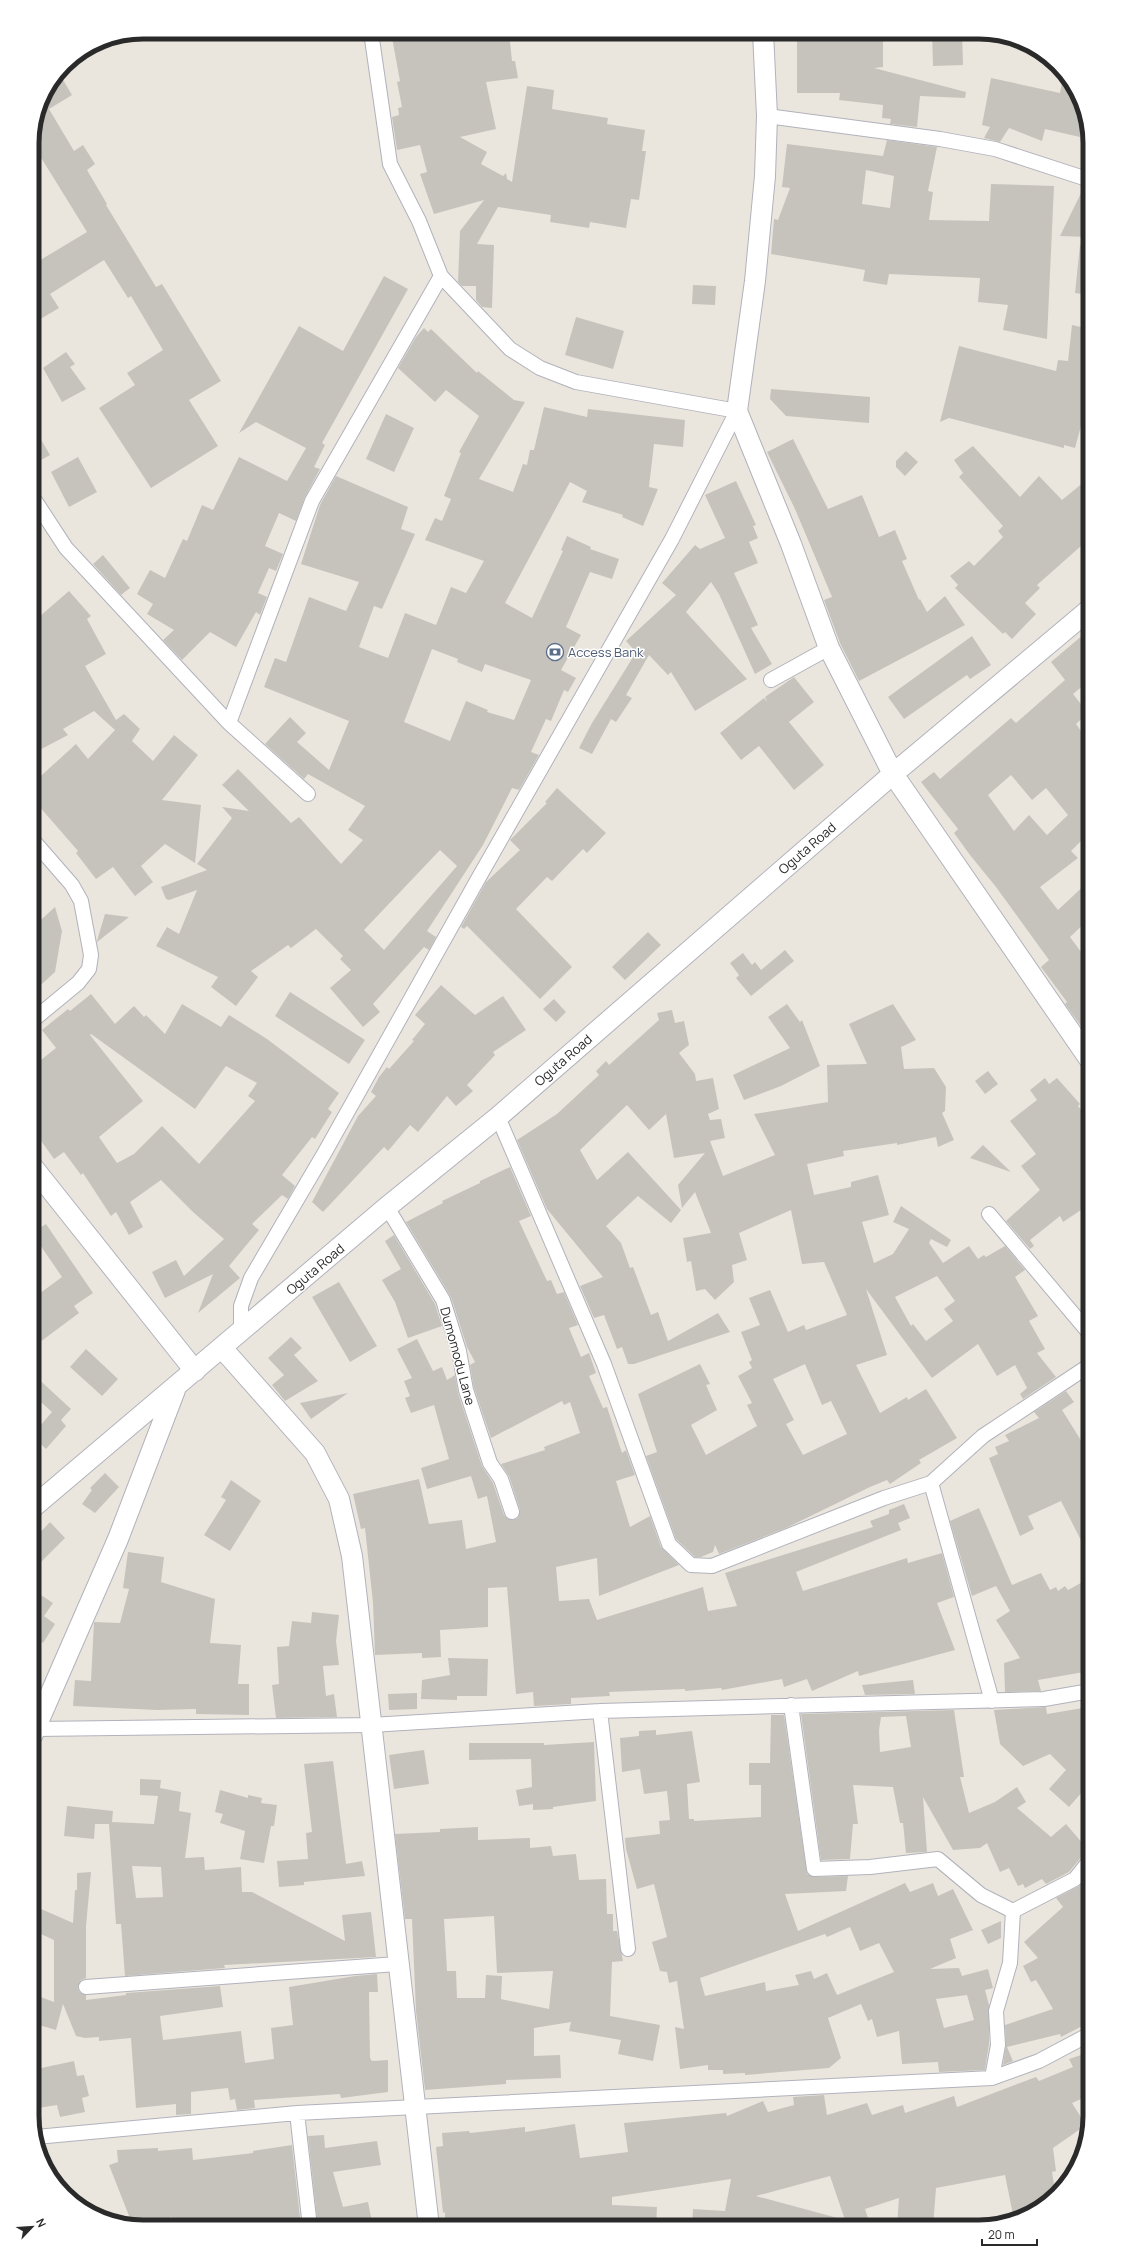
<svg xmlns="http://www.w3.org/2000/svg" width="1122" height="2259" viewBox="0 0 1122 2259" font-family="Manrope,sans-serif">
  <rect width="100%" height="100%" fill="#ebe6dd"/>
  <path fill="#c6c3bd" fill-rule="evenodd" d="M391,32H509L512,61H515L518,78L486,82L496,129L460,137L487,152L481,164L503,176L506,173L507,179L512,182L527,86L554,90L552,109L608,118L607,124L645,130L642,151H646L639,200L631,199L626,228L590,222L589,228L550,222L551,215L498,207L477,244L494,245L492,308L482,307L476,300V286H462L458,282L460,231L484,200L434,214L420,174L427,172L420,145L397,150L392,117L399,115L398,108L402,107L397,82L400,81Z
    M797,32H835V38H883V67L874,68L966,92L965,98L920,96L917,127L890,124L891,119L882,118L883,105L839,100L840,93H797Z
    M932,32H962L963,65L933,66Z
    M59,73L72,95L49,109L74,151L83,145L95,164L87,170L107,204L106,205L156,287L162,284L221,381L189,400L218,446L151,488L99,408L135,385L127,373L163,350L131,296L128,298L104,260L50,294L59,308L32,324V265L87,232L32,143L41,101Z
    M1063,77L1082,101L1084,115L1080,137L1045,129L1042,141L1009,128L1000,142L984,138L990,127L982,125L991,78L1060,93Z
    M887,140L937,147L928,191L933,192L929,220L989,221L991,184L1054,186L1047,339L1003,330L1008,305L978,302L980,278L889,274L887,285L863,281L865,270L771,254L774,219L778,220L790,188L782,187L787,144L883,156ZM866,170L894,176L890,208L862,204Z
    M1084,187L1088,188L1087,237L1060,236Z
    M1080,245H1090V295L1075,293Z
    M384,276L408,289L322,443L325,445L314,467L320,469L305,497L296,521L279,513L265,546L283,554L276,571L269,568L258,593L267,597L260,615L256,612L236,647L210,632L182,660L163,640L174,630L147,614L153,604L137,594L150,570L165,578L183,539L187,541L202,505L213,510L239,457L287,481L306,448L256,422L239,433L299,326L343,351Z
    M693,285L716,286L715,305L692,304Z
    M576,317L624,331L613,369L565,355Z
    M1072,325L1090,329V393L1075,448L1064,445V448L949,418L940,422L959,346L1056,371L1058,360L1068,361Z
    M424,328L428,332L431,329L477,373L478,371L514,400L525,402L479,479L513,492L523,464L527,465L530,450H534L544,407L587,417L588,409L685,420L683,447L654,444L649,487L658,489L643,526L622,517L623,515L582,502L587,491L570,482L505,603L532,618L563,551L561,550L567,536L591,547L590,549L619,559L612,579L590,572L566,627L581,635L561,670L576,678L568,692L564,690L551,721L546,719L531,752L539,755L519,790L512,788L483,845L427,931L436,937L429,950L424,947L373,1004L380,1012L363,1027L330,988L351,970L340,959L343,956L316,929L291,948L288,945L251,971L258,977L236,1006L211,987L218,977L156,946L167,927L179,934L197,890L169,900L166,899L161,887L207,870L197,864L232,818L222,807L249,811L222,785L238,769L291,823L299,817L341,864L363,840L348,830L365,806L308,774L304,779L265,744L290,717L306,733L297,742L329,770L349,721L264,687L275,658L286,662L309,597L346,611L359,582L301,564L320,505L336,476L408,507L401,529L415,534L382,609L374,606L359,647L388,658L405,613L436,625L451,587L466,593L484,561L425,540L435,518L442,521L451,499L444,496L461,453L459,452L479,416L446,390L435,402L398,368L416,337ZM432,649L458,659L457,662L482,672L485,664L531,680L514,720L487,712L488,710L466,701L450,741L404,722ZM440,850L457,866L384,950L364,930Z
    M66,352L75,364L70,367L86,389L62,402L43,368Z
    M771,389L870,397L869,423L786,416L770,399Z
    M386,414L414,428L394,472L366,459Z
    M32,424L50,455L32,465Z
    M793,439L828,509L862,495L879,537L895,530L907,559L902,561L919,600L920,599L927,612L945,596L965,625L859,681L840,643L824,600L832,597L795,509L767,452Z
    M973,446L1020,497L1039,476L1062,500L1090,477V538L1037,585L1040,588L1025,603L1036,614L1012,639L1005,632L1003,634L955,588L958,585L950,576L969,561L974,566L1003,537L998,531L1003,526L959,477L963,473L954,460Z
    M906,451L918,462L905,476L896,467V461Z
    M78,457L97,492L69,507L51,472Z
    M736,481L756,525L753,526L758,538L749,542L758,563L734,573L758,625L751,628L772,664L755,674L719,594L711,582L686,612L747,679L695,711L671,672L668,675L649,655L626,695L632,698L616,722L611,719L592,754L579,748L592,723L635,654L640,657L626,641L676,595L662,583L695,545L700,549L725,538L705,495Z
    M103,555L130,588L121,595L93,564Z
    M69,591L91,616L87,619L106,654L85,666L116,720L124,714L140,729L132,741L153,761L174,735L198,755L162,800L201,805L195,863L165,844L141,866L153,882L135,896L113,867L96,879L76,853L78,851L32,798V784L76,744L88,759L115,730L94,711L63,729L68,735L32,754V623Z
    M1090,629V680L1073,694L1088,713L1076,724L1090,743V832L1071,851L1078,858L1040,887L1058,910L1090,880V918L1070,937L1090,964V1020L1081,1026L1065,1004L1067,1002L1041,967L1049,960L996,887L970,855L954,833L958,829L921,782L934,772L940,779L1011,718L1016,723L1065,680L1051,662ZM1011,775L1032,800L1046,788L1068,815L1047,835L1029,815L1014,831L988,795Z
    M972,636L991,665L970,679L967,675L904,719L888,697Z
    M794,677L814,702L789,722L824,765L794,790L759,746L741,760L720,733L764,698L767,702L765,697Z
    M557,788L606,833L587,853L583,849L552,881L547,877L516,909L572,967L540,999L467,926L464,929L461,927L486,882L520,850L510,840L547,803L545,802Z
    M55,907L62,931L55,972L32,993V928Z
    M105,914L129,917L97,942V941Z
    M648,932L661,945L625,980L612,967Z
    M785,950L794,961L751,996L736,978L739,975L730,963L743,953L752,965L755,962L761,970Z
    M441,985L475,1015L503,996L526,1030L493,1052L495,1055L467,1085L473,1091L456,1106L447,1096L418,1132L410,1125L388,1151L384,1147L323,1212L312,1202L358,1116L376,1096L371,1092L379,1077L387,1067L389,1069L414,1041L412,1040L425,1024L415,1015Z
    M290,992L365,1040L349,1064L275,1016Z
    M91,994L115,1024L134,1006L144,1017L146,1015L165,1034L182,1004L221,1027L229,1015L267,1039L339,1093L328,1109L332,1112L315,1139L312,1137L282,1175L295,1186L288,1199L282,1195L252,1224L259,1230L229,1266L240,1278L198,1313L213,1274L165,1298L152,1272L176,1260L184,1276L224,1239L193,1212L161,1180L130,1202L143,1227L129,1235L116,1212L111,1216L83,1173L81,1175L64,1152L54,1159L32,1128V1067L56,1048L42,1030L68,1009L70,1011ZM91,1034L195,1109L226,1066L257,1083L248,1096L255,1101L199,1164L162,1126L134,1154L117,1163L99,1137L143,1101L90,1035Z
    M554,999L566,1012L556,1022L543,1009Z
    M787,1004L800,1022L802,1020L820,1066L781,1086L744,1100L733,1075L790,1048L768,1017Z
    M893,1004L916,1040L901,1047L904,1069L934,1068L946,1087L945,1111L942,1113L954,1140L938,1147L936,1137L897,1145V1143L843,1151L844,1156L807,1164L814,1195L851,1187V1182L878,1175L889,1215L862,1222L874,1263L893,1254L909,1229L893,1222L901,1206L951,1240L947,1247L931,1239L929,1243L943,1263L969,1246L978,1259L984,1255L986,1257L1005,1246L1025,1270L1015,1277L1038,1316L1029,1321L1045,1349L1037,1353L1056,1377L1023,1399L1020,1394L1027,1388L1015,1365L997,1376L978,1344L932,1378L866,1289L887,1355L856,1365L880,1413L907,1397L908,1400L926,1389L957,1438L919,1460L921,1463L890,1484L887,1480L870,1487L786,1528L719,1554L715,1545L713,1552L701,1557H695L676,1539L646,1456L657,1452L638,1394L700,1364L710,1384L706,1385L717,1410L691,1425L706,1455L757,1426L747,1405L752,1403L738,1376L752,1368L749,1362L752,1360L741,1332L760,1325L749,1298L770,1290L788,1332L804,1325L806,1330L847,1315L824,1262L802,1264L791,1210L739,1233L747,1260L732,1265L734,1282L715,1300L705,1289L696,1291L691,1261L687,1262L683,1238L711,1233L695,1192L682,1208L678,1185L705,1153L674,1158L666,1114L649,1130L627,1105L580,1150L597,1180L628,1152L681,1210L671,1223L638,1196L606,1226L621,1243L630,1268L633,1267L651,1315L658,1312L668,1341L718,1313L730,1332L634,1364H628L622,1347L617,1349L604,1315L594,1318L580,1286L603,1277L547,1209L517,1140L557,1114L599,1075L596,1071L606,1061L609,1065L659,1020L657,1013L672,1010L675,1023L684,1021L689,1045L679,1053L695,1074L696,1081L713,1078L719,1109L708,1114L710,1120L721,1119L725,1138L710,1141L723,1176L775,1155L754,1114L828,1102L827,1065L867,1064L849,1024ZM937,1276L955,1301L944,1309L953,1321L926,1341L913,1324L911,1326L895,1297ZM805,1364L822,1405L831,1401L847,1434L803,1455L786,1424L794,1420L773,1379Z
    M988,1071L998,1084L985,1094L975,1081Z
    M1045,1078L1049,1084L1057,1078L1080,1104L1078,1106L1090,1120V1204L1063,1222L1060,1216L1030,1240L1034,1246L1030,1249L1006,1221L1040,1190L1021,1166L1036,1154L1010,1121L1037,1100L1030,1090Z
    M983,1145L1011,1172L970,1158Z
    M510,1167L531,1216L519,1221L547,1281L551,1280L557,1294L564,1292L578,1325L569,1328L581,1357L589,1353L596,1373L589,1376L603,1408L607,1407L622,1453L626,1450L635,1475L616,1481L630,1527L650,1516L661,1547L679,1565L599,1596L597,1558L556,1567L559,1601L589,1599L597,1620L703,1587L708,1611L737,1606L725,1573L873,1527L870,1521L889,1514V1510L904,1504L910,1518L898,1523L901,1530L796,1572L803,1591L907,1558L908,1563L942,1553L954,1597L937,1603L955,1650L859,1676L858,1671L812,1691L807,1679L784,1687L782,1679L722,1690L721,1688L685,1691V1689L609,1692L610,1696L571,1698V1704L534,1706L533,1692L516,1694L507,1587L488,1588V1627L440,1630L441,1657L422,1658V1653L375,1655L373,1603L365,1528L361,1529L353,1494L419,1479L429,1524L462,1520L466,1549L496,1542L487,1496L478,1499L471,1476L427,1489L421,1468L449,1459L434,1405L411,1413L405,1398L410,1396L404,1381L412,1378L397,1349L417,1339L433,1371L442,1367L447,1380L455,1375L458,1393L482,1466L493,1483L504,1515L510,1520L518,1518L520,1510L509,1476L501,1464L545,1450L544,1447L580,1433L570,1402L564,1405L562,1401L491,1438L474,1388L470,1365L475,1362L467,1347L451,1297L406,1222L443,1203L442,1201L480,1183V1181Z
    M46,1224L93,1293L74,1306L79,1313L32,1348V1299L62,1277L32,1233Z
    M394,1235L435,1304L442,1326L408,1338L395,1302L382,1280L401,1269L385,1241Z
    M339,1282L377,1346L350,1362L312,1297Z
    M291,1337L302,1348L294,1355L318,1381L285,1401L272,1385L284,1375L268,1358Z
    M86,1349L118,1379L102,1396L70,1367Z
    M32,1373L71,1409L61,1420L66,1426L46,1449L32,1435L52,1412L32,1394Z
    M1066,1391L1074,1402L1062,1410L1082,1442L1090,1437V1558L1061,1501L1028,1516L1034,1529L1020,1536L989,1458L998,1454L995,1447L1009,1441L1005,1435L1039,1418L1034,1412Z
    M348,1393L311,1419L300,1403Z
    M105,1473L119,1487L95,1513L82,1504L92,1490L90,1488Z
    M231,1480L261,1501L230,1551L204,1535L226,1500L221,1497Z
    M979,1508L1012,1585L1041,1573L1050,1590L1056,1587L1058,1591L1065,1586L1068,1590L1090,1578V1671L1038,1680L1041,1691L1005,1692L1004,1663L1020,1658L996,1620L1010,1611L996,1586L972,1596L950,1521Z
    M50,1522L65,1538L32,1571V1541Z
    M128,1552L164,1557L161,1582L215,1599L210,1643L241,1645L238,1684H249V1715L196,1714V1709L157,1710L73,1706L75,1680L91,1681L94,1622L120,1623L129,1589L123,1588Z
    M32,1589L53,1603L44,1616L55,1624L43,1643L32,1636Z
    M312,1612L339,1615L336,1641L339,1665L323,1666L326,1696L334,1694L337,1717L276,1718L272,1685L279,1684L277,1647L289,1646L292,1621L311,1623Z
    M448,1658L488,1659L487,1696H457V1700L421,1699L422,1680L450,1675Z
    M913,1680L915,1694L865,1695L862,1685Z
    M417,1693V1709L389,1710L388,1694Z
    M1046,1707L1047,1714L1083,1708L1090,1748V1783L1069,1807L1049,1789L1066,1770L1050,1754L1023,1766L1000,1744L994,1710Z
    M954,1710L964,1777H960L969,1813L995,1802L1017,1787L1026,1802L1017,1808L1051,1837L1066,1824L1090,1852L1083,1855L1069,1872L1046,1884L1042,1879L1025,1888L1023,1884L1018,1886L1009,1868L1000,1872L987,1843L980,1848L953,1850L923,1797L927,1852L906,1853L903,1823H900L893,1787L853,1785L858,1824H853L850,1859L821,1860L801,1714ZM906,1716L911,1747L880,1752L879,1730L881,1717Z
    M771,1715H784L807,1874L814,1877L848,1876L846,1891L785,1894L798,1931L905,1883L910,1892L933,1883L938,1896L953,1889L973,1930L950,1939L956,1958L930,1969L959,1968L962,1976L988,1969L993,1988L985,1990L989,2005V2044L985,2070L939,2072L938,2062L902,2064L899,2031L877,2037L872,2019L868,2021L861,2004L828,2018L841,2058L829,2068L745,2075V2073L723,2074V2070H708V2065L680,2069L675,2027L684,2029L677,1981L669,1983L667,1972L660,1971L652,1942L667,1937L654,1884L637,1889L626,1849L625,1838L660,1834L659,1821L670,1820L667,1791L644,1794L640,1769L622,1772L620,1738L639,1736V1731L656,1730V1735L692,1731L700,1782L687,1784L689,1819H694V1821L761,1817V1785H749V1763H770ZM850,1927L860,1951L879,1943L894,1972L837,1995L827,1973L814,1979L811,1971L795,1975L799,1985L766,1991L765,1982L705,1996L700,1978L825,1934L827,1937ZM967,1995L974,2020L944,2028L936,1999Z
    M594,1742L596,1801L553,1807V1809L533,1810V1804L519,1806L516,1790L532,1787L531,1759L469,1760V1743H544V1745Z
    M424,1750L429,1784L394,1789L389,1755Z
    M333,1761L346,1864L362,1861L365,1876L304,1882V1885L279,1887L277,1861L308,1859L306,1833L312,1832L304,1764Z
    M140,1779L161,1780L160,1788L181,1792L179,1811L191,1813L185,1858L204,1857L205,1870L241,1867L242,1892H252L345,1941L342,1915L371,1912L376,1957L224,1965L225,1968L125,1976L121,1924H116L109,1824H95L94,1839L64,1836L67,1806L113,1811L112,1822L154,1824L158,1796L140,1795ZM132,1866L161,1867L163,1897L136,1898Z
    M220,1790L248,1798V1795L262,1798L261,1803L277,1805L274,1826H271L264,1863L240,1859L245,1831L220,1823L223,1814L215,1812Z
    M478,1827V1840L530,1838V1848L551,1846L553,1856L576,1854L579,1880L606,1879L607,1914H613V1931H617L623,1961L612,1962L610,2016L660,2025L653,2061L618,2054L621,2040L569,2031L571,2022L534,2028V2056L560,2055L561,2078L506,2080V2084L425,2090L416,2011L412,1919H405L395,1834L440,1832V1829ZM494,1916L497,1973L553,1971L549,2009L501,1999L502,1976L486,1975L485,1998H457L456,1971H447L444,1919Z
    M91,1872L86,1926V1978L81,1980L78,1987L79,1992L86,1995V2000L126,1995V1993L220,1986L223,2007L160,2016L163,2040L241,2031L245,2063L274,2059L271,2028L293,2025L289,1987L355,1976L377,1974L378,1992H369L370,2058L372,2061L388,2060V2092L341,2098L340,2094L254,2100L255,2108L237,2110L235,2099L230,2100L228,2088L191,2092V2114L176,2115V2104L136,2108L131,2038L99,2041V2037L85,2038L76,2036L63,2004L56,2030L32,2023V2014L38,1996L54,2002V1940L32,1930V1905L73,1923L75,1890H77V1873Z
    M1090,1874V2022L1061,2037L1060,2034L1007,2047L1013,2061L1003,2065L1006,2045L1005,2025L1053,2009L1036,1980L1031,1982L1023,1966L1038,1958L1024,1942L1063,1907L1056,1898L1079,1886Z
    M1001,1921V1938L988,1944L981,1930Z
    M1090,2052V2095L1072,2103L1086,2125L1053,2148L1056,2171L1052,2172L1055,2191L1021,2219L1014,2220L1005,2175L936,2188L933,2227H897L899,2198L865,2209L871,2227H692L693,2209L725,2211L731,2179L612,2197V2205L657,2207L656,2227H445V2212L443,2213L436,2147L443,2146L442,2133L469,2131L470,2133L525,2127V2132L575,2124L580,2158L628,2152L624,2123L726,2113L727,2116L763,2101L768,2112L794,2105L793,2097L824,2095L827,2115L867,2103L872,2115L903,2105L905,2113L954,2096L957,2107L1036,2077L1039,2081L1073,2067L1069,2059ZM830,2176L845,2220L756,2196Z
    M74,2061L77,2076L84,2075L89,2096L82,2098L85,2112L60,2117L57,2105L32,2109V2070Z
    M324,2135L325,2148L377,2141L381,2165L333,2172L343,2207L368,2202L373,2227H318L308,2136Z
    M292,2145L301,2227H291L290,2221L263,2223L262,2220L173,2226L172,2217L148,2227H136L133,2226L109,2165L118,2162L117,2150L158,2148V2151L192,2148L193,2160L253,2153V2151Z"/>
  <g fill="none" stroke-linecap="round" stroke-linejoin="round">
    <g stroke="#b1b2bc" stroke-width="16">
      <path id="street" d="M767,116L940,139L995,149L1090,180
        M32,496L66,548L229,723L308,794
        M771,680L829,648
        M229,723L312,501L441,276L419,221L390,164L371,32
        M32,1021L78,983L89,969L91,955L81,901L72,885L32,839
        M498,1117L604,1364L669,1544L691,1565L712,1566L884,1498L931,1483L983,1436L1090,1365
        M387,1207L443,1300L459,1351L466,1390L490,1463L501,1479L512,1512
        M989,1214L1090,1334
        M241,1332V1306L251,1278L325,1152L478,879L672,539L737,411L576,382L540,368L510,349L441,276
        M931,1483L992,1701
        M791,1705L814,1869L870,1867L938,1859L981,1895L1013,1911
        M600,1711L628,1949
        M35,1729L371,1725L600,1711L1044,1699L1090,1691
        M1013,1911L1075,1879L1090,1860
        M86,1987L397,1964
        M992,2078L998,2045L996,2011L1010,1963L1013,1911
        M297,2113L310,2227
        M36,2137L297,2113L992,2078L1039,2061L1090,2034"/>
    </g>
    <g stroke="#b1b2bc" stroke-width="22">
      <path id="secondary" d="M763,32L767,116L765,176L755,281L737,411L791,544L829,648L893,774L1090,1060
        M32,1166L195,1371
        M222,1348L315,1453L339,1499L352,1556L429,2227
        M32,1508L387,1207L498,1117L893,774L1090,609
        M32,1736L118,1539L175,1390"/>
    </g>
    <use href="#street" stroke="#fff" stroke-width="14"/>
    <use href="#secondary" stroke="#fff" stroke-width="20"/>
  </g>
  <defs>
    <g id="bank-ring" transform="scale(0.9)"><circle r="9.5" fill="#fff" stroke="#5c6f8a" stroke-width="1.5"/><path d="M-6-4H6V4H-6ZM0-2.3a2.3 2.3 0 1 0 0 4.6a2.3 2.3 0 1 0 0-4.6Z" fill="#5c6f8a"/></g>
  </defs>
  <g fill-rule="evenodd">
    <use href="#bank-ring" x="555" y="652"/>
  </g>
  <g text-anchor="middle" stroke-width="3" stroke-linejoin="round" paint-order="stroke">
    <g font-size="13" fill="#4e5e75" stroke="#fff" text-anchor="start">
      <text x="568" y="657">Access Bank</text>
    </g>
    <g font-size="13" fill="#2a2a2a" stroke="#fff">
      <text transform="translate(807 848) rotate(-41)" y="5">Oguta Road</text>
      <text transform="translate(563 1060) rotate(-41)" y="5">Oguta Road</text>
      <text transform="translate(315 1269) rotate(-40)" y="5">Oguta Road</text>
      <text transform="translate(458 1356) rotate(75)" y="5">Dumomodu Lane</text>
    </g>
  </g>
  <path d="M0 0H1122V2259H0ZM143 39H979A104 104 0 0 1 1083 143V2116A104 104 0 0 1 979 2220H143A104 104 0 0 1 39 2116V143A104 104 0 0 1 143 39Z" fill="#fff" fill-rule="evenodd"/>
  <path fill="none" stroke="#2a2a2a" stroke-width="5" d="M143 39H979A104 104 0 0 1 1083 143V2116A104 104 0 0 1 979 2220H143A104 104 0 0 1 39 2116V143A104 104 0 0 1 143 39Z"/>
  <g transform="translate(32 2227) rotate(65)" stroke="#ffffff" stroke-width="3" paint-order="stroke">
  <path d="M0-3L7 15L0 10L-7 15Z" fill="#2a2a2a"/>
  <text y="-6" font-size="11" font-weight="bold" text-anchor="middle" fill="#2a2a2a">N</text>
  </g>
  <path d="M982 2239v6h55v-6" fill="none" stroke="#2a2a2a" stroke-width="2"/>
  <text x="988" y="2239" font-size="12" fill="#2a2a2a" stroke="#ffffff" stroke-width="3" paint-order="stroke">20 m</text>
</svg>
